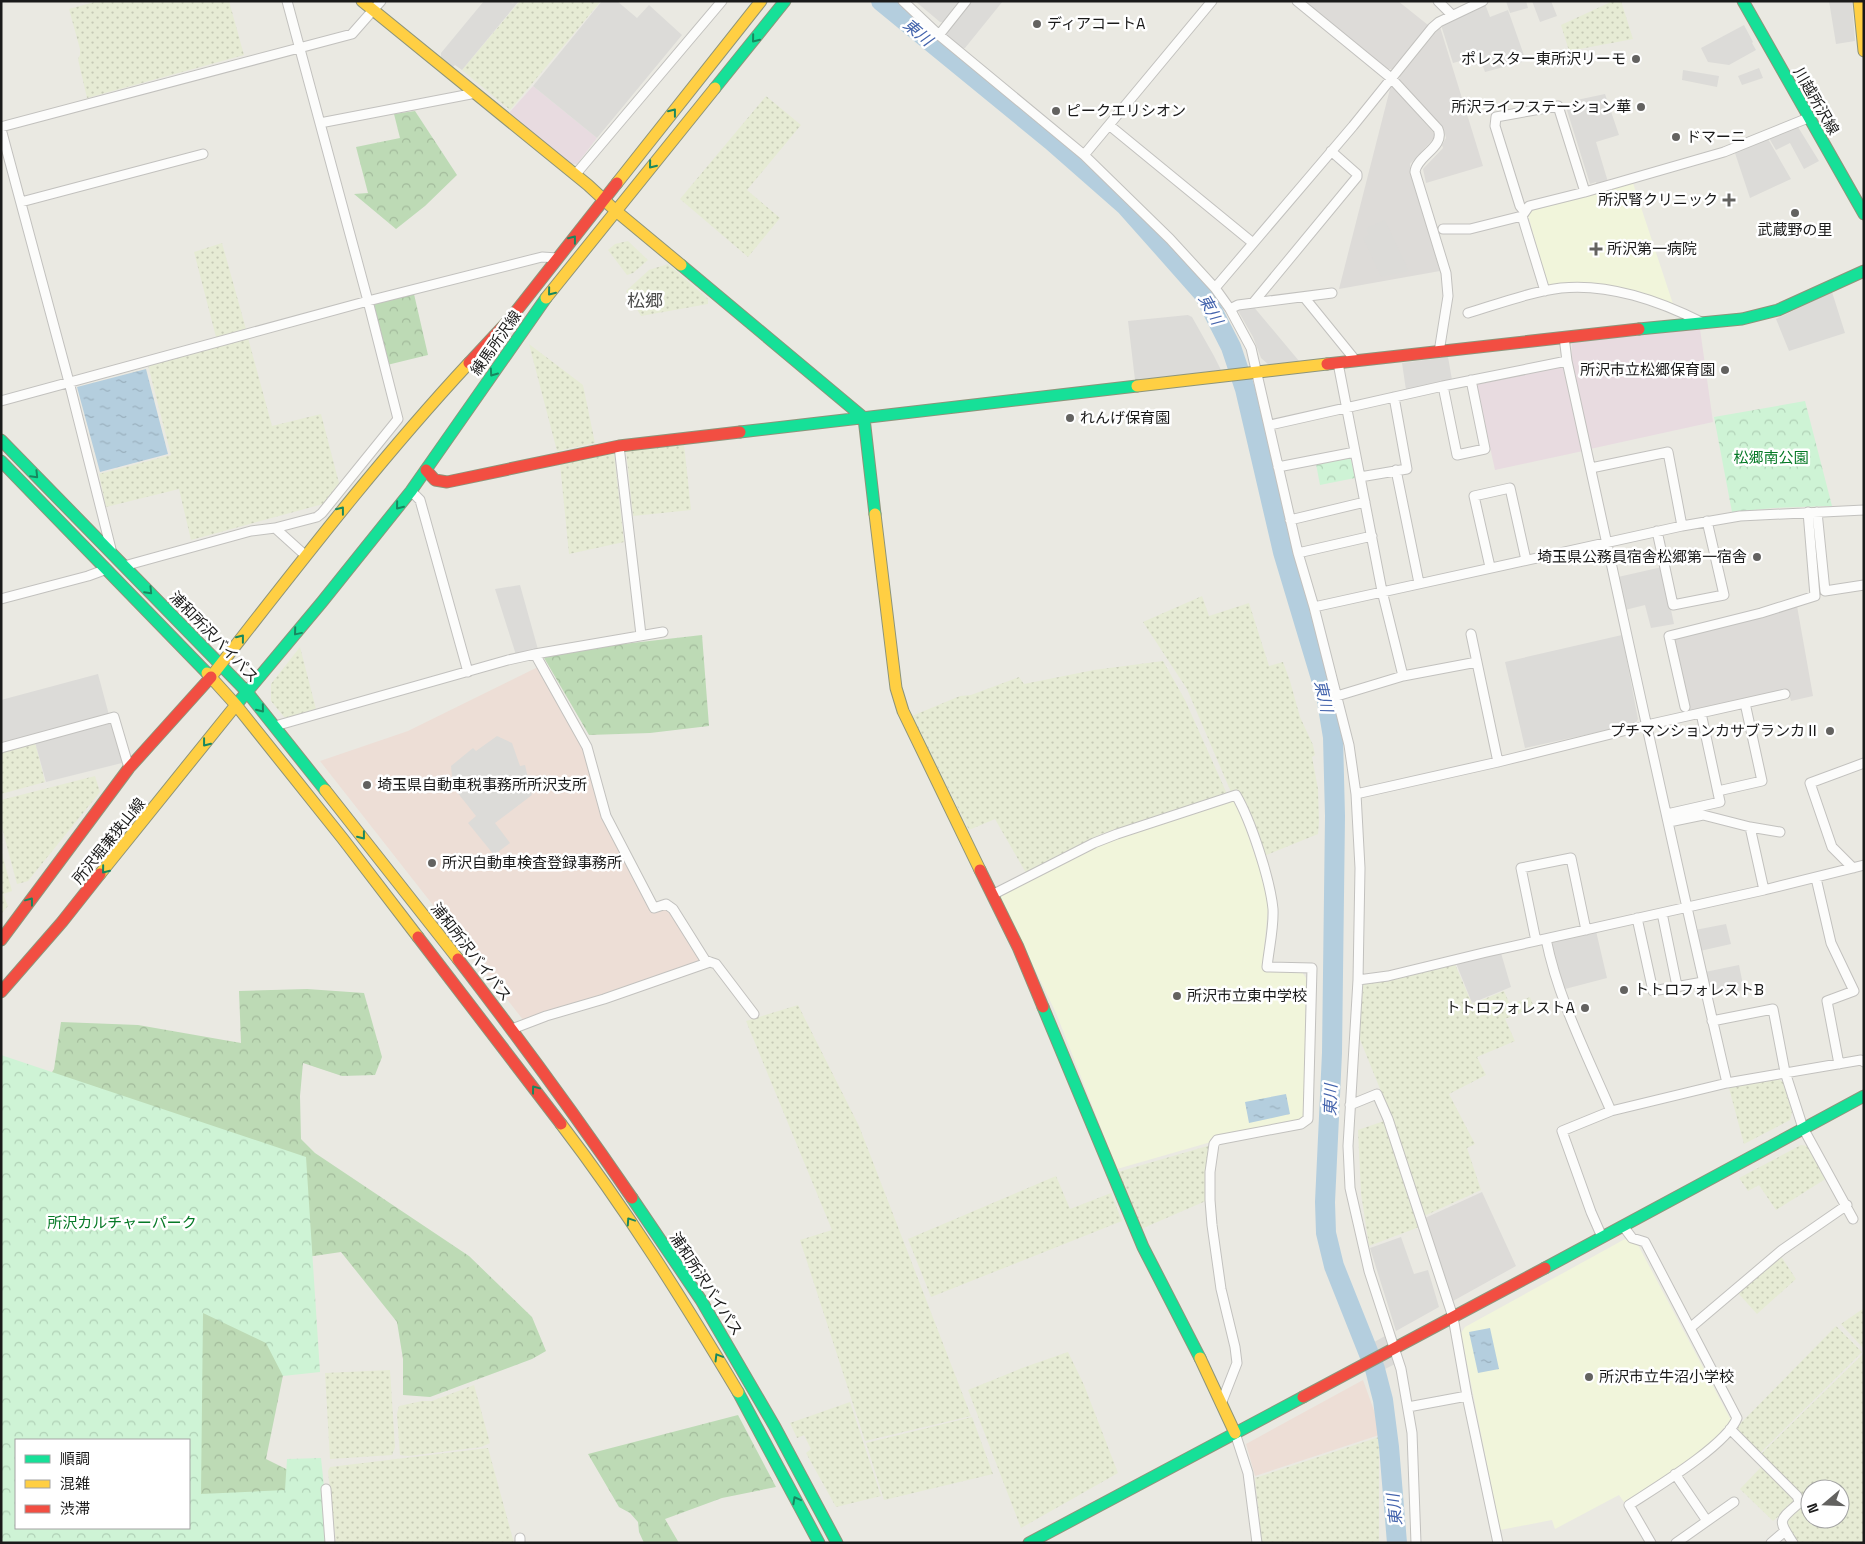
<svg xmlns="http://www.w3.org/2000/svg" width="1865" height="1544" viewBox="0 0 1865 1544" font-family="'Space Grotesk','Noto Sans JP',sans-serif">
  <defs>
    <pattern id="farmland-dots" width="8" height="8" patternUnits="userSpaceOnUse" patternTransform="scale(1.25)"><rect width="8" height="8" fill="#e6ebd4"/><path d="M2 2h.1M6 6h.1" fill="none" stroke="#c5c9b5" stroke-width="1.8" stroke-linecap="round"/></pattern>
    <pattern id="forest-crowns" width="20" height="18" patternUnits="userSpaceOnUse" patternTransform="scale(1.25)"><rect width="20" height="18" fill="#bddab5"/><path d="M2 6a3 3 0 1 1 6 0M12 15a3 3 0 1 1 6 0" fill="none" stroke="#a2ba9b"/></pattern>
    <pattern id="park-crowns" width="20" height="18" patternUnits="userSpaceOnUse" patternTransform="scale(1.25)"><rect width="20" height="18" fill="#cef3d5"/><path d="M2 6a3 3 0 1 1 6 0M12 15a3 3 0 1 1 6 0" fill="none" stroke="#b0d0b6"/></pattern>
    <pattern id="water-ripples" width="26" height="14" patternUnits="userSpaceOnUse" patternTransform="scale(1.25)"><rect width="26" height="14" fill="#b4cede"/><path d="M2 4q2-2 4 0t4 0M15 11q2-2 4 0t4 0" fill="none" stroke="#9ab0be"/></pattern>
  </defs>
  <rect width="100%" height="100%" fill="#eae9e2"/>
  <path fill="#dddbd8" d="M1304,1H1398L1428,25L1392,69H1388Z
    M1440,27L1483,166L1426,183L1423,169L1443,148L1442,145L1446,138L1444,129L1399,80L1400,76Z
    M1391,85L1433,132L1435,137L1410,164L1411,176L1440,271L1339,289Z
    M1797,606L1813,696L1791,701L1788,690L1689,711L1673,641L1675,637L1756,619Z
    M1482,1192L1516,1266L1453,1301L1425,1218Z"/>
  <path fill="#edded6" d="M542,665L587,747L606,816L654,907L666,904L705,960L603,996L542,1013L524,1021L320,761L408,731Z
    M1363,1380L1376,1416L1379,1435L1255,1476L1246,1444Z"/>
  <path fill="#e8dbe0" d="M533,86L597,138L577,164H568L509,113Z
    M1700,329L1713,422L1590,449L1571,364L1572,343Z
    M1563,364L1583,451L1495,470L1476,383Z"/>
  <path fill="#f1f5db" d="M1633,183L1673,304L1610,286L1568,283L1548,287L1528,215L1531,211Z
    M1234,800L1237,803L1266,888L1268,908L1262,969L1302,972L1306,978L1304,1117L1299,1122L1210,1139L1211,1142L1117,1169L1056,1013L1001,899L1002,894L1107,842Z
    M1625,1239L1637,1243L1731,1420L1705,1450L1624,1502L1619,1495L1555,1529L1552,1520L1500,1530L1461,1333L1465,1327Z"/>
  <path fill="url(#farmland-dots)" fill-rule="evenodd" d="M98,1H229L244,55L87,98L78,59L80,55V49L69,9Z
    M520,1H601L510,110L462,70Z
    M1613,1H1621L1633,39L1569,51L1561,25Z
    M766,96L801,125L747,190L780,218L748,257L680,199Z
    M628,241L648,260L633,273L627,275L608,250L615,244Z
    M222,243L246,329L216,337L194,252Z
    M668,264L708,299V304L641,316L626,291L649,270Z
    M248,338L272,426L321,414L339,483L323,504L191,540L179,489L106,507L99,474L171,455L148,365Z
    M529,344L583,385L595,443L557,451Z
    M684,444L691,510L633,516L626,451Z
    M614,453L624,542L569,554L560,464Z
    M1202,596L1209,616L1249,603L1269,666L1283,662L1290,681L1300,717L1313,745L1315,755L1312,757L1318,789L1319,822L1318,834L1264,856L1237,789L1231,792L1187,689L1143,622Z
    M300,647L316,709L285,718L271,701V684Z
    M1163,661L1185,700L1227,794L1101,834L1026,873L995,819L969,830L912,716L960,696L971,695L1019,677L1024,684L1094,670Z
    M35,742L45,782L1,794V751Z
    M95,776L100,792L28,881L17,884L1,824V800Z
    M1,850L12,891L3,894L8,906L1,914Z
    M1455,964L1472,1004L1504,991L1510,1005L1530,997L1534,1007L1505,1019L1515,1041L1477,1057L1486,1075L1449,1094L1475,1144L1467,1148L1481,1190L1424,1216L1391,1116L1359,1037L1363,984L1393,980Z
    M798,1005L859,1126L971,1416L865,1441L800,1240L832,1230L746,1021Z
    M1775,1077L1783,1082L1792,1112L1790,1120L1744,1144L1729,1088L1730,1086Z
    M1384,1121L1419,1227L1369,1246L1361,1193L1358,1130Z
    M1211,1145L1208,1200L1141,1229L1118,1172Z
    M1801,1145L1808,1146L1827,1178L1776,1210L1759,1185L1748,1191L1739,1178Z
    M1056,1176L1070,1209L1111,1193L1122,1221L931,1297L908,1239Z
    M1780,1255L1796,1279L1757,1314L1738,1293Z
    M1864,1308V1349L1841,1324Z
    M1836,1326L1862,1352L1759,1454L1742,1436L1738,1429V1426Z
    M1068,1352L1084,1385L1118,1473L1021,1528L968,1390L1022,1368Z
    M1864,1353V1543H1797L1788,1528L1787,1522L1789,1517L1807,1500L1760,1455ZM1810,1489H1840V1519H1810Z
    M390,1370L395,1447L392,1455L330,1459L325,1373Z
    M474,1385L490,1443L481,1447L408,1456L400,1455L397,1414L399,1406L422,1401H432Z
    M850,1402L881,1496L836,1507L806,1453L811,1449L804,1435L797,1438L790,1423Z
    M972,1417L993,1474L884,1500L866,1443Z
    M1379,1437V1543H1262L1255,1478Z
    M488,1448L514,1543H336L328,1471L330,1467Z
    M1763,1465L1794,1497V1503L1773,1521L1740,1489Z"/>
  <path fill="url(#forest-crowns)" fill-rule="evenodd" d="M415,111L457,175L425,206L396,229L354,194L368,193L356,147L400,138L394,114Z
    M414,294L428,355L387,365L372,304Z
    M702,635L709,726L650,733L589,735L543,656L588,648Z
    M307,989L364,993L382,1057L375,1075L342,1076L303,1063L300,1096L301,1139L315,1153L469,1256L532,1317L546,1351L532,1359L430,1397L403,1395V1359L397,1322L341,1252L307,1257L266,1459L326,1489L330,1543H1V1145L5,1148L54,1069L61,1022L138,1025L241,1043L239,991ZM16,1440H189V1528H16Z
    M738,1415L776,1487L722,1498L665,1519L679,1543H644L639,1532L638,1522L630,1513L619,1507L588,1454Z"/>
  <path fill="url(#park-crowns)" fill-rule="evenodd" d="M1805,401L1832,506L1774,508L1732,512L1714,417Z
    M1347,457L1351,460L1355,478L1320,485L1316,464Z
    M1,1055L306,1157L320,1372L283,1376L266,1343L203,1313L201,1494L285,1490L287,1459L321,1458L330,1543H1ZM16,1440H189V1528H16Z"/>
  <path fill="#dcdbd8" d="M484,1H519L462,70L455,65L453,67L441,57V53Z
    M602,1H617L637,18L649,5L682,35L597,138L533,86Z
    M915,1H959L943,22H940Z
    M970,1H1003L965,48L961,49L945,35V32Z
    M1506,1H1526L1528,8L1510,13Z
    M1532,1H1551L1557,16L1540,22Z
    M1829,1H1852L1855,41L1836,44Z
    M1485,4L1490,17L1508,10L1526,61L1485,72L1479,56L1453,63L1441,25Z
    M1744,25L1753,42L1752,43L1756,50L1729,65L1708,62L1701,48Z
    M1759,68L1763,78L1742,85L1738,76Z
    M1683,70L1719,76L1717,87L1682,80Z
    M1605,94L1619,135L1596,142L1608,182L1597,185L1596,182L1590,184L1566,107L1573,105L1572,101Z
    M1798,127L1819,161L1804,169L1790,143L1776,150L1769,138Z
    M1768,139L1791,179L1750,198L1734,150Z
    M1385,220L1409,271L1381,277L1363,238L1369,235L1366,228Z
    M1832,292L1845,333L1789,351L1776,319Z
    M1253,306L1299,361L1269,365L1261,358L1253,337L1237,309Z
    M1188,315L1192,317L1214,356L1221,370L1135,380L1128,321Z
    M1448,357L1452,380L1406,390L1402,363Z
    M1662,567L1674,624L1651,628L1645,605L1625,610L1618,577Z
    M520,585L539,653L517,658L495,589Z
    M1622,635L1638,719L1635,724L1525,748L1505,662Z
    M98,674L109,715L1,744V700Z
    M107,722L112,725L122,763L46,782L35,742Z
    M497,736L512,743L520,766L525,765L532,795L495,823L510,843L494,855L468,823L476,816L453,787L451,766L473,748L476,751Z
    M1726,924L1731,944L1700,951L1695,930Z
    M1596,931L1607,978L1565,989L1552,950L1553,940Z
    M1501,953L1511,987L1472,1003L1456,963Z
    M1739,965L1744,990L1710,996L1705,972Z
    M1401,1237L1414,1274L1428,1270L1439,1307L1396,1331L1370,1248Z
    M1385,1336L1395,1364L1371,1376L1362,1349Z"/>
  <path fill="url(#water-ripples)" d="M146,369L168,454L100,472L77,387Z
    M1286,1094L1290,1114L1249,1123L1245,1102Z
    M1490,1328L1499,1369L1478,1373L1469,1332Z"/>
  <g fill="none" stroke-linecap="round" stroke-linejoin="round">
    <path stroke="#b4cede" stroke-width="20" d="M881,1L1052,141L1126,206L1204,294L1231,347L1245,389L1283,552L1326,695L1333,737L1335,816L1332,1053L1325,1202L1326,1233L1334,1266L1375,1369L1383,1400L1389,1447L1397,1543"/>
    <g stroke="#c2c1be" stroke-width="11">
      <path id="street" d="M903,1L939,35L1084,155L1170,239L1215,288L1230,309L1251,348L1298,553L1314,607L1349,745L1356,794L1360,868L1358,980L1348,1146L1350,1188L1369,1271L1401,1369L1412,1433L1416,1543
        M1297,1L1391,78L1438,129C1446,147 1416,156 1415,172L1446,273L1448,296L1439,352
        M1438,1L1452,15
        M939,35L966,1
        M320,123L476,93
        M1109,125L1253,243
        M1,127L352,34L381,1
        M1,129L69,382L111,549
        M1084,155L1212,1
        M575,175L722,1
        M21,202L203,154
        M1524,211L1520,206L1495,126L1496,117L1558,106L1585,192
        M1522,216L1545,291
        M1443,229H1470L1522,216L1529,206L1585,192L1724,152L1808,118
        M1215,288L1353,126L1432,28L1439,22L1483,1
        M1304,297L1356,361
        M1253,303L1357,177V174L1331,151
        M1230,309L1238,305L1332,293
        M1468,313C1498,304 1530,292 1561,288C1608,283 1660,301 1701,322
        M1564,337L1567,361C1620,602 1671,843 1727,1083
        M1338,363L1382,591L1403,676
        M1443,386L1457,455L1485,449L1471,380
        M1,401L368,301L542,257L558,258
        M1270,425L1443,386L1567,361
        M619,446L641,635
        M1278,467L1355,452
        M1591,468L1668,452L1682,526
        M1396,470L1419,583
        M1360,477L1407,469L1394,397
        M411,491L420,500L468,672
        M1817,512L1825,591L1864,585
        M1290,520L1365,502
        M275,528L317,517L322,513L398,419L368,301L287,1
        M1657,531L1673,605L1724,595L1707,521
        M1298,553L1372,536
        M124,566L251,531L275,528L306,556
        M1490,567L1474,496L1510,488L1526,560
        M1,599L88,576L107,569
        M1314,607L1682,526L1740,516L1864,510
        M1471,634L1498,762
        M535,654L663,632
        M1337,696L1403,676L1477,662
        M1685,707L1669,636L1761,613L1815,596L1808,512
        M275,726L508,660L535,654L587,747L606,816L654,908L666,904L673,909L705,960L710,962
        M1,748L114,717L129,768
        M1718,791L1762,781L1745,703
        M1356,794L1498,762L1647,725L1785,694
        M1667,814L1720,802L1701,713
        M1669,822L1703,815L1750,827L1780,832
        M1750,827L1764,890
        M1853,868L1832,847L1810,783L1864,763
        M1816,878L1831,943L1854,991L1827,1001L1839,1064
        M992,895L1094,843L1117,834L1236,795C1251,821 1270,879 1273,909C1274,927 1269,948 1267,967L1312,968L1308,1119L1301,1124L1217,1140L1214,1144L1210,1172V1200L1212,1225L1221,1289L1235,1347L1237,1363L1221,1404
        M1662,913L1677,986
        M1637,918L1653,991L1703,982
        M1546,939C1558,999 1587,1055 1611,1111
        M1536,941L1521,868L1571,858L1586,930
        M1358,980L1388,976L1487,952L1764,890L1864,865
        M1712,1021L1773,1009L1785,1072L1803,1128L1853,1219
        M512,1029L546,1016L604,999L710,962L716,964L754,1014
        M1350,1105L1377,1094L1388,1119L1453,1317L1467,1396L1498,1543
        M1623,1226L1632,1238L1645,1242L1737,1418C1727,1445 1655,1488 1629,1505L1651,1543
        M1602,1237L1591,1212L1562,1131L1611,1111L1727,1083L1861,1060L1864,1062
        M1690,1328L1782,1250L1847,1205
        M1408,1407L1467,1396
        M1730,1429L1797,1496L1799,1501L1798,1504C1778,1521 1778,1520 1793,1543
        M1235,1433L1248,1473L1257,1543
        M1675,1474L1707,1521
        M326,1489L330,1543
        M520,1538V1543
        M1676,1543L1734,1502
        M1771,1543L1785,1531"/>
    </g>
    <g stroke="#8d947a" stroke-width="13">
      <path id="fast" d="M1743,1L1864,214
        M715,88L785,1
        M681,265L864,418L875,514
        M1639,329L1742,319L1778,310L1864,271
        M740,432L1137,386
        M1,440L247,692L325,790
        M1,461L207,673
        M236,705L322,602L411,491L546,298
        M1043,1007L1143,1247L1200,1358
        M632,1198L701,1300L775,1427L837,1543
        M1545,1268L1864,1096
        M738,1392L819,1543
        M1029,1543L1303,1397"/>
    </g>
    <g stroke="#8d947a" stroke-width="13">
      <path id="slow" d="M362,1L588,185L616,211L681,265
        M1859,1L1864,51
        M617,183L761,1
        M546,298L715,88
        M1137,386L1327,364
        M875,514L896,688L903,711L980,870
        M207,673L236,705L343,839L418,937
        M214,673C297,567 378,461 469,363
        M325,790L458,959
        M100,874L236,705
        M561,1124C626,1209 683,1300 738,1392
        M1200,1358L1235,1433"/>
    </g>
    <g stroke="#8d947a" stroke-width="13">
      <path id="jam" d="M469,363L510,319L617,183
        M1327,364L1639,329
        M426,470L435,480L447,482L619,446L740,432
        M980,870L1018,947L1043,1007
        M418,937L561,1124
        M1,940L129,768L211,677
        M458,959C518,1037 576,1116 632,1198
        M1,992L62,922L100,874
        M1303,1397L1545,1268"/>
    </g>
    <use href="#street" stroke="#fcfcfb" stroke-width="9"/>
    <use href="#fast" stroke="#16e098" stroke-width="11"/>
    <use href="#slow" stroke="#ffcf43" stroke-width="11"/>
    <use href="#jam" stroke="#f24e42" stroke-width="11"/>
  </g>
  <defs><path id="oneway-chevron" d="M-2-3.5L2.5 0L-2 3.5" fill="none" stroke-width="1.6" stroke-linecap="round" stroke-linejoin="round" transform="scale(1.25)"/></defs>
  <g stroke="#18875f">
    <use href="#oneway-chevron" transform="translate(755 39) rotate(129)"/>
    <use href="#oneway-chevron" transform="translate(673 112) rotate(-52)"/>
    <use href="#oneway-chevron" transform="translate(652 165) rotate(129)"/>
    <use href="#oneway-chevron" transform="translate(573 239) rotate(-52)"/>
    <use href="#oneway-chevron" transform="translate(551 292) rotate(129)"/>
    <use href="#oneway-chevron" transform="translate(493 373) rotate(125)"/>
    <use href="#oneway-chevron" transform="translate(35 475) rotate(46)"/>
    <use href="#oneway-chevron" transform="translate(399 506) rotate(129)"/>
    <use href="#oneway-chevron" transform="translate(341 510) rotate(-52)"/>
    <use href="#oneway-chevron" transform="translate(149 591) rotate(46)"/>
    <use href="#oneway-chevron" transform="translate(297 632) rotate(130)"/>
    <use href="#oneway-chevron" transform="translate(241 638) rotate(-52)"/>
    <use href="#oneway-chevron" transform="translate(261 709) rotate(51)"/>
    <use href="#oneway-chevron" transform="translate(206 743) rotate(128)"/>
    <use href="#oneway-chevron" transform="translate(362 836) rotate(52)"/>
    <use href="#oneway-chevron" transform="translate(105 870) rotate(129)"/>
    <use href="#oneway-chevron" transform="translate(30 901) rotate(-53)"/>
    <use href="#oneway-chevron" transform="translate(535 1089) rotate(-127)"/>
    <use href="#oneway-chevron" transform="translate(630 1221) rotate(-124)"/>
    <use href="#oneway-chevron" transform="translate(718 1357) rotate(-121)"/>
    <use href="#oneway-chevron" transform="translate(796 1500) rotate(-118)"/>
  </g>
  <g fill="#636260" stroke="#fff" stroke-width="2">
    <circle cx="1037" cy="24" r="5"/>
    <circle cx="1636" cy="59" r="5"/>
    <circle cx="1641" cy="107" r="5"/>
    <circle cx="1056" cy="111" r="5"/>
    <circle cx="1676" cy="137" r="5"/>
    <path d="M1726.5 192.5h5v5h5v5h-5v5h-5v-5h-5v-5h5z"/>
    <circle cx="1795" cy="213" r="5"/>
    <path d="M1593.5 241.5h5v5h5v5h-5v5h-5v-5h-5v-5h5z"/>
    <circle cx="1725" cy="370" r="5"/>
    <circle cx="1070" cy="418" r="5"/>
    <circle cx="1757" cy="557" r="5"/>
    <circle cx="1830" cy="731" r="5"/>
    <circle cx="367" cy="785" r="5"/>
    <circle cx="432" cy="863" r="5"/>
    <circle cx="1624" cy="990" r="5"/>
    <circle cx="1177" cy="996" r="5"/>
    <circle cx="1585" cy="1008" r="5"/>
    <circle cx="1589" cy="1377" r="5"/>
  </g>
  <g text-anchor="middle" stroke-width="5" stroke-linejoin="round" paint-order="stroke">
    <g font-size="15" fill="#1a1a1a" stroke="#fff" text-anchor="start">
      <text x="1047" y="29">ディアコートA</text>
      <text x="1626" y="64" text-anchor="end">ポレスター東所沢リーモ</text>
      <text x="1631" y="112" text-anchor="end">所沢ライフステーション華</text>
      <text x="1066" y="116">ピークエリシオン</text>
      <text x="1686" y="142">ドマーニ</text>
      <text x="1718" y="205" text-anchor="end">所沢腎クリニック</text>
      <text x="1795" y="235" text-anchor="middle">武蔵野の里</text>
      <text x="1607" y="254">所沢第一病院</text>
      <text x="1715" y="375" text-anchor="end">所沢市立松郷保育園</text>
      <text x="1080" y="423">れんげ保育園</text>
      <text x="1747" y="562" text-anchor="end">埼玉県公務員宿舎松郷第一宿舎</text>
      <text x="1820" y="736" text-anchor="end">プチマンションカサブランカⅡ</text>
      <text x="377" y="790">埼玉県自動車税事務所所沢支所</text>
      <text x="442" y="868">所沢自動車検査登録事務所</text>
      <text x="1634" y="995">トトロフォレストB</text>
      <text x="1187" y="1001">所沢市立東中学校</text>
      <text x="1575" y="1013" text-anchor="end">トトロフォレストA</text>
      <text x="1599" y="1382">所沢市立牛沼小学校</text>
    </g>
    <g font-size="15" fill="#1a1a1a" stroke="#fff">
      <text transform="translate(1816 101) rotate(60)" y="5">川越所沢線</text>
      <text transform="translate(496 343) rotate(-55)" y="5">練馬所沢線</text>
      <text transform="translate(214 637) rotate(46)" y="5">浦和所沢バイパス</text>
      <text transform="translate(109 841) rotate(-51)" y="5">所沢堀兼狭山線</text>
      <text transform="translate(471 952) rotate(52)" y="5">浦和所沢バイパス</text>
      <text transform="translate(706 1284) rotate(57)" y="5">浦和所沢バイパス</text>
    </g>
    <g font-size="15" fill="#077a27" stroke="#fff">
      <text x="1771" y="463">松郷南公園</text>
      <text x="122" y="1228">所沢カルチャーパーク</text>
    </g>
    <g font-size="16" font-style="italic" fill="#4464ad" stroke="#fff">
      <text transform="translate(918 32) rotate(40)" y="6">東川</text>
      <text transform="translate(1211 309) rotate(61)" y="6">東川</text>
      <text transform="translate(1324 696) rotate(77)" y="6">東川</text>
      <text transform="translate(1330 1100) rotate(-88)" y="6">東川</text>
      <text transform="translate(1394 1510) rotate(-96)" y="6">東川</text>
    </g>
    <g font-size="18" fill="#4d4d4d" stroke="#fff">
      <text x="645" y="307">松郷</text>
    </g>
  </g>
  <rect width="1865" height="1544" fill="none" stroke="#1a1a1a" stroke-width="5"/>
  <rect x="15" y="1439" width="175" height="90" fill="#ffffff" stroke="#a3a3a3"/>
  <rect x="25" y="1455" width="25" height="8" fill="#16e098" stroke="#a3a3a3"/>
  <text x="60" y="1464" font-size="15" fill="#1a1a1a">順調</text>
  <rect x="25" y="1480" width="25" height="8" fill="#ffcf43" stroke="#a3a3a3"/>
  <text x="60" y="1489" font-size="15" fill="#1a1a1a">混雑</text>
  <rect x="25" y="1505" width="25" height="8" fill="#f24e42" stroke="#a3a3a3"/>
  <text x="60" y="1514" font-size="15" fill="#1a1a1a">渋滞</text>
  <g transform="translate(1825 1504) rotate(251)"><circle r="24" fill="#ffffff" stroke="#a3a3a3"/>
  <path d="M0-4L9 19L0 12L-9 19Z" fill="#636260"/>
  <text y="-8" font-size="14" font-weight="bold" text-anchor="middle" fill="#1a1a1a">N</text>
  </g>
</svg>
